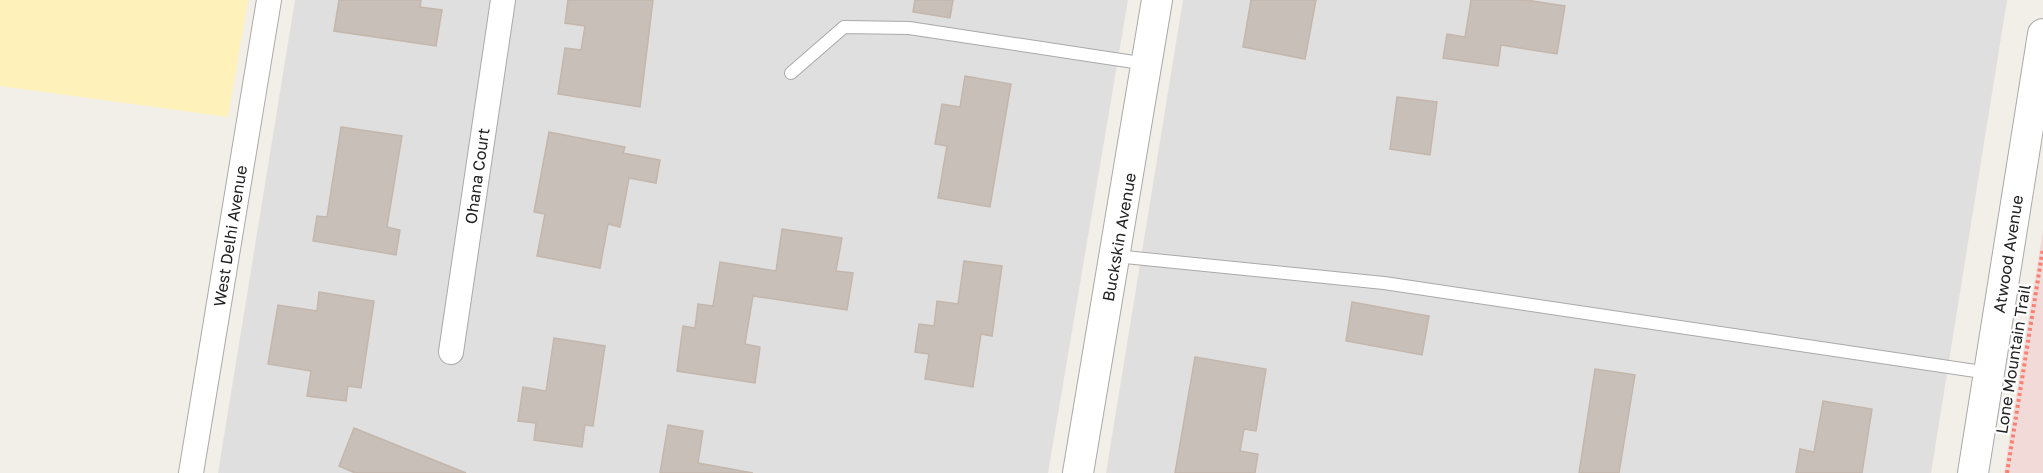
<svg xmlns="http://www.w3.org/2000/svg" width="2043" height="473" viewBox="0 0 2043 473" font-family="'Golos Text',sans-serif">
  <rect width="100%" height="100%" fill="#f2efe9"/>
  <path fill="#e0dfdf" d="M295,0H1128L1048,473H218Z
    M1183,0H2007L1931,473H1106Z"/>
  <path fill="#f2dad9" d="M2043,230V473H2004Z"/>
  <path fill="#fff1ba" d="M0,0H248L228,117L0,86Z"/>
  <path fill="#c7bfb8" stroke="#c4b6ab" stroke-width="1.5" d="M339,0H421L420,7L442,10L436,46L334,31Z
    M568,0H653L640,107L558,94L565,48L581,50L585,26L565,23Z
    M915,0H953L950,18L913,12Z
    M1251,0H1316L1305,59L1243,47Z
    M1471,0H1526L1565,6L1557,54L1501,45L1498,66L1443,58L1447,34L1465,37Z
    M965,76L1011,84L990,207L938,198L947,146L935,144L942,104L960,107Z
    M1397,97L1437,102L1430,155L1390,149Z
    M341,127L402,136L387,227L400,230L396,255L313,241L317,216L327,217Z
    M549,132L625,147L623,153L660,160L656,183L629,178L620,227L608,224L600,268L537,256L545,214L534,212Z
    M782,229L842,238L836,271L853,273L847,310L753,296L745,344L760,347L755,383L677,371L683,326L695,328L698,304L713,306L720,262L776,271Z
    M964,261L1002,266L992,336L981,334L973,387L925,379L929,354L915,352L919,324L934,326L937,301L958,304Z
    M319,292L374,301L361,388L348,386L346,401L307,396L311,371L268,364L278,305L317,311Z
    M1352,302L1429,316L1422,355L1346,341Z
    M554,338L605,346L593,426L585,425L582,447L534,440L536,423L518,421L523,387L546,391Z
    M1195,357L1266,369L1256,431L1244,429L1240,451L1258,454L1255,473H1175Z
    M1595,369L1635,375L1619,473H1579Z
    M1823,401L1872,409L1862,473H1796L1800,449L1814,452Z
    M668,425L703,431L698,463L753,473H660Z
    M354,428L466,473H355L339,466Z"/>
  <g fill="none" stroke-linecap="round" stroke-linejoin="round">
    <g stroke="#a9a9a9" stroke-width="14">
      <path id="service" d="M791,73L844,27L909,28L1147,64
        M1115,256L1384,283L1989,373"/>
    </g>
    <g stroke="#a9a9a9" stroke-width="26">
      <path id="minor" d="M451,352L503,0
        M191,473L269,0"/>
    </g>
    <g stroke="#a9a9a9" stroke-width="32">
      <path id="tertiary" d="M1078,473L1157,0
        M1973,473L2043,34"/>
    </g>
    <path stroke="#fa8072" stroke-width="4" stroke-dasharray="3 3" stroke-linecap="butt" d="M2007,473L2043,248"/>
    <use href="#service" stroke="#fff" stroke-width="12"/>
    <use href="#minor" stroke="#fff" stroke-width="24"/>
    <use href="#tertiary" stroke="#fff" stroke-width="30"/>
  </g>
  <g text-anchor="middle" stroke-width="4.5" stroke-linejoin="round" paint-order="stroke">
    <g font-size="16" fill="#222" stroke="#fff">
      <text transform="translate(477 176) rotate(-82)" y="6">Ohana Court</text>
      <text transform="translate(230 236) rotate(-81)" y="6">West Delhi Avenue</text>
      <text transform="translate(1119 237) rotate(-80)" y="6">Buckskin Avenue</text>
      <text transform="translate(2008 254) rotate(-81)" y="6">Atwood Avenue</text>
      <text transform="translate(2013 359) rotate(-81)" y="6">Lone Mountain Trail</text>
    </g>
  </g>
</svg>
